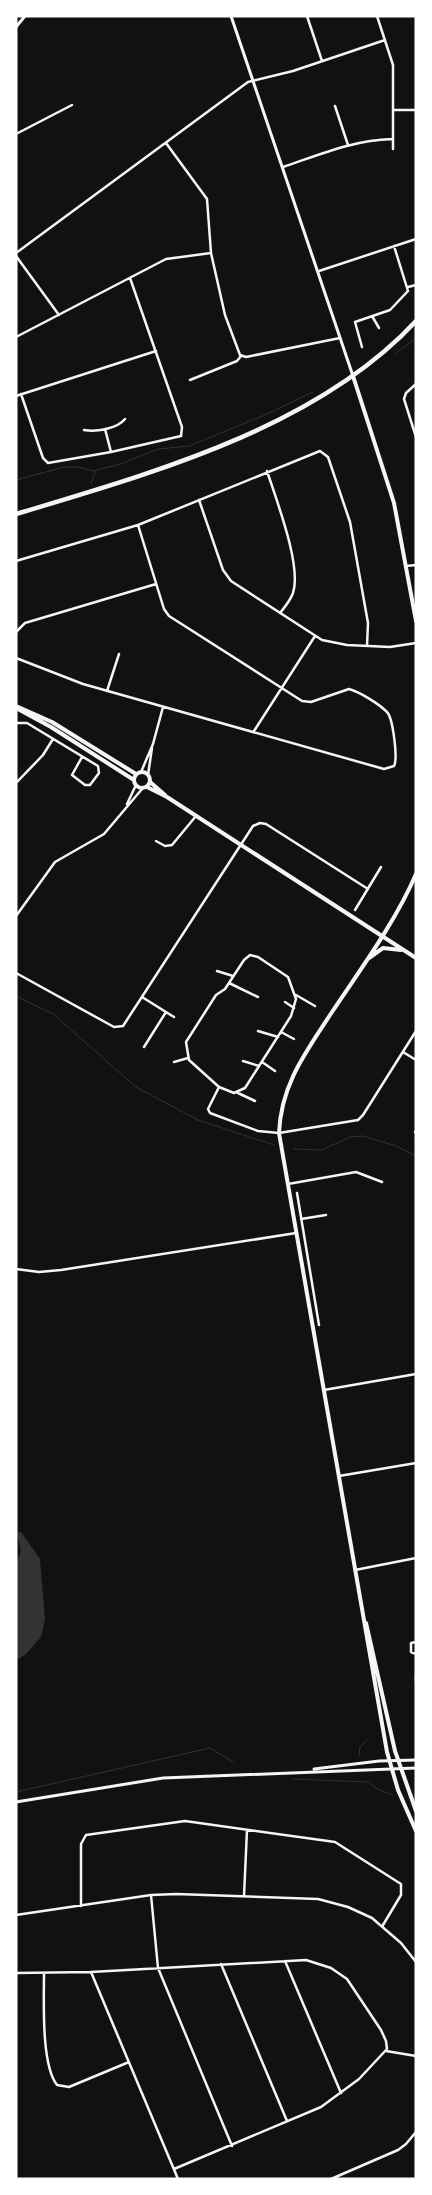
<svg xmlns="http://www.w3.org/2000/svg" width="432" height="2195" viewBox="0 0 432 2195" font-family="Overpass,sans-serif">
  <rect width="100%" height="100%" fill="#111"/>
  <path fill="#333" d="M21,1532L40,1559L45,1619L41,1637L25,1655L16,1660V1565L21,1551L17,1533Z"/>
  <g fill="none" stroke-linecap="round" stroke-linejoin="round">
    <path stroke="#333" stroke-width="1" d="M395,354L416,338
      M16,480L64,467H78L93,471L120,464L158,449L189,446L265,415L313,392
      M91,483L96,470
      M16,996L53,1014L136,1087L198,1120L274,1145
      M294,1149L322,1150L350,1137L363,1136L396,1146L416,1156
      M359,1756L360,1747L367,1740
      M293,1779L369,1782L377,1789L392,1795
      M16,1792L210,1748L233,1762"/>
    <path stroke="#f5f5f5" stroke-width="2.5" d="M307,16L322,61
      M377,16L393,65V149
      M335,106L348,145
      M393,110H416
      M16,134L72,105
      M166,143L207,199L211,253L225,315L240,355L246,357L340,338
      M283,167C319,155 353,140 392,139
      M16,253L248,82L293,71L385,40
      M16,256L59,315
      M319,271L416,239
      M408,287L416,285
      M372,316L379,328
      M16,337L166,259L211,253
      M362,347L355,322L390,310L408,291L394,246
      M190,380L237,361L241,356
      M416,384L406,393L404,399L416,437
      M21,394L43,458L48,463L111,452L181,436L182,427L130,278
      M16,396L156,351
      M105,429L111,452
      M84,430C96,432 117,429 125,419
      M267,471C276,499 302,566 293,593C290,601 285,607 280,613
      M199,500L223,570L231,581L322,640L347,645L390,647L416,643
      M16,561L138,525L320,451L328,457L350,522L368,623L367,646
      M406,566L416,565
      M16,632L25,623L156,584
      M16,658L83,684L384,769L394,766C398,759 393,718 387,712C379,704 360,692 349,689L311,702L302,701L169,616L164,609L138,525
      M107,691L119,654
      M16,723H27L98,766L99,773L90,785H85L72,775L82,757
      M254,731L315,636
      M141,772L153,744L163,707
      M148,775L152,748
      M16,783L43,755L53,739
      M127,804L136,785
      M156,841L165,846L172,845L196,816
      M355,910L381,867
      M16,916L55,862L104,834L142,789
      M217,971L233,976
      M16,973L114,1027L123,1026L253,826L260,823L266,824L368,889
      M229,983L258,997
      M296,995L315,1006
      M142,997L174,1017
      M285,1002L294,1008
      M258,1031L278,1037
      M281,1032L294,1039
      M144,1047L166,1012
      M403,1052L416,1060
      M243,1061L259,1066
      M174,1062L188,1058
      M262,1062L275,1071
      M219,1087L234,1093L245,1088L291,1016L296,999L288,977L258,957L250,955L244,960L225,989L216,995L186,1042L189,1060L219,1087L208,1109L210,1113L258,1131L279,1133L358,1120L363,1115L416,1031
      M238,1093L255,1101
      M415,1132H416
      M288,1184L356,1172L382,1182
      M297,1193L319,1325
      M301,1219L326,1215
      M16,1269L39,1272L61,1270L296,1233
      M324,1390L416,1374
      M339,1476L416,1463
      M355,1570L416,1558
      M416,1642L411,1643V1652L416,1654
      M416,1674V1681
      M151,1895L158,1968L232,2146
      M244,1896L247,1830
      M81,1906V1844L86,1835L185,1821L335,1842L401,1884V1895L383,1925
      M16,1915L151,1895L176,1894L318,1899L348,1907L372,1918L401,1943L416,1962
      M285,1961L341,2093
      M221,1964L287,2121
      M91,1972L178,2179
      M16,1973L91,1972L306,1960L331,1968L347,1979L381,2030L386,2041L387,2049L359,2079L321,2107L174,2169
      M44,1974C44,2000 41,2065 57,2085L69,2087L129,2062
      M386,2051L416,2056
      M331,2179L398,2150L406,2144L416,2132"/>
    <path stroke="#f5f5f5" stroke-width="3" d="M231,16L353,376
      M16,27L25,16
      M314,1769L379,1761L416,1760
      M16,1802L163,1778L416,1768"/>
    <path stroke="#f5f5f5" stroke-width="4" d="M353,376L394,503L416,621
      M16,706L52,722L136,774
      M16,708L51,727L134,780
      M134 780a8 8 0 1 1 16 0a8 8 0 1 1-16 0Z
      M150,782L165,795
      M147,787L167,797L416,958
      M416,874C396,921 360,970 332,1012C306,1052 281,1084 279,1133L387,1752L398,1790L416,1831
      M369,958L383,948L401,950
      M366,1623L395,1751L416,1811"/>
    <path stroke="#f5f5f5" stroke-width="4.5" d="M16,514C152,473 317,428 416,321"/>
  </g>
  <rect width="432" height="2195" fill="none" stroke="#ffffff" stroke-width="35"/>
</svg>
